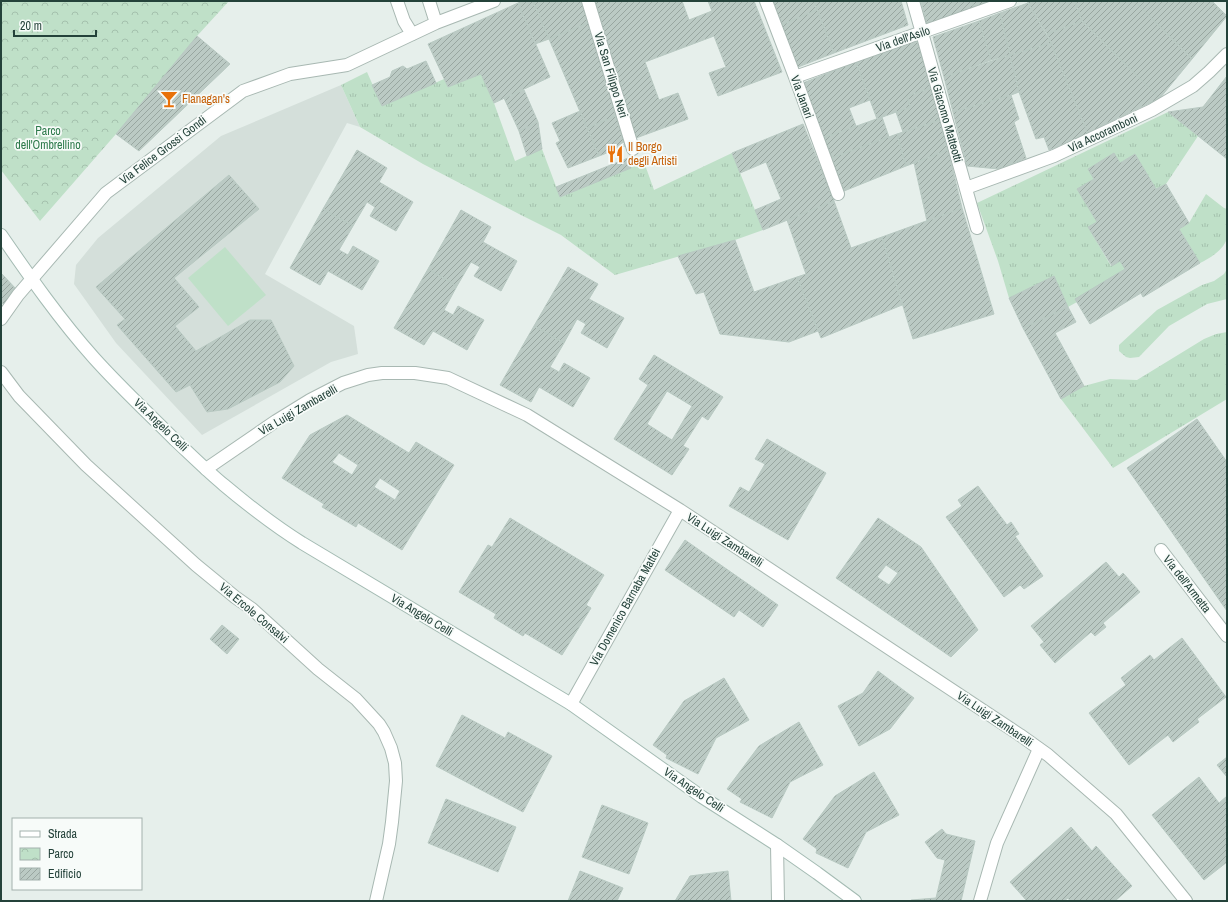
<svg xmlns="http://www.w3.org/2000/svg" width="1228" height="902" viewBox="0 0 1228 902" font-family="'Archivo Narrow',sans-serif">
  <defs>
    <pattern id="grass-tufts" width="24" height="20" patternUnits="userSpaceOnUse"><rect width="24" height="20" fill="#bfe0c8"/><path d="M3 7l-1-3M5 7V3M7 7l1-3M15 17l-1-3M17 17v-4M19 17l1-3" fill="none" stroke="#a4c1ad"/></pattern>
    <pattern id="park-crowns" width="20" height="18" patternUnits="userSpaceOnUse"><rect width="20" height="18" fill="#bfe0c8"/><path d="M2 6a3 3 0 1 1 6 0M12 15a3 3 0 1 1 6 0" fill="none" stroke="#a4c1ad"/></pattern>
    <pattern id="building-hatch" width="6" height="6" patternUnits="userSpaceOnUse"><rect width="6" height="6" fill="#bbcac4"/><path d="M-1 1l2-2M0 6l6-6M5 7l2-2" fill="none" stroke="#98a6a0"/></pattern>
  </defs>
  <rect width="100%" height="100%" fill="#e6efeb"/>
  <path fill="#d4dfda" d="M341,85L360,127L347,123L265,274L354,326L358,354L331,362L202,435L116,343L74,284L76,265L98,238L221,136Z"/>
  <path fill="url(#grass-tufts)" d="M367,72L382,106L444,79L448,87L481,74L494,103L515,161L542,149L560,197L644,162L654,190L732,153L763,230L735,240L615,275L561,235L519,214L423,164L360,127L341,85Z
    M1168,112L1198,136L1166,184L1156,189L1135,154L1120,163L1114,153L1088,169L1094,179L1077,189L1097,222L1088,227L1111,266L1120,261L1125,269L1076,299L1077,302L1068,307L1053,277L1009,298L998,261L977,203Z
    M1206,194L1224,208L1227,209C1227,218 1228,229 1227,238C1224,250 1210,258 1200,263L1179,229L1189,223Z
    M1227,269V299L1207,304L1169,326L1139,357L1130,358L1126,357L1119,351V345L1157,310L1202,285L1214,281L1224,274Z
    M1227,332V399L1113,468L1061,399L1084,386L1110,379L1137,380L1204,339L1216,334Z"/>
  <path fill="url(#park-crowns)" d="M1,1H229L197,36L116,134L40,221L1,170Z"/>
  <path fill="#bfe0c8" d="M225,247L266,295L228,326L188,278Z"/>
  <path fill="url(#building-hatch)" stroke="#b8c9c2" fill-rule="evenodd" d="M521,1H533L549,39L535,44L518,3Z
    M533,1H582L588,23L549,39Z
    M595,1H682L689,20L712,11L708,1H754L782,72L718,96L709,73L726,67L714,36L645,62L659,100L678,93L688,119L636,138Z
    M772,1H814L817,10L781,25Z
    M814,1H901L908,25L834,53Z
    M921,1H972L974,9L927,25Z
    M972,1H995L974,9Z
    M1027,1H1075L1082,21L1047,34Z
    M1075,1H1135L1192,59L1160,98L1082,21Z
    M1135,1H1212L1227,16L1192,59Z
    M518,3L550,77L494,103L481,74L448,87L428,44Z
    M1028,3L1051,43L1010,55L1000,13Z
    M817,10L834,53L798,67L781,25Z
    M1000,13L1010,55L991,60L979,21Z
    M979,21L991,60L944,77L933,37Z
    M1082,21L1160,98L1101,126L1088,134L1051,43L1047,34Z
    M588,23L616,116L587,128L549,39Z
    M197,36L230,64L139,151L116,134Z
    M917,40L931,88L907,96L910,107L877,119L856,62Z
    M1051,43L1088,134L1049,150L1044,137L1036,139L1019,92L1010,55Z
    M1010,55L1019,92L1011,95L953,112L944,77Z
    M426,61L436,83L382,106L372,85L390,77L392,71L403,66L407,69Z
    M856,62L870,100L849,108L856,126L823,138L803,83Z
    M1227,76V159L1168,112L1203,107Z
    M931,88L940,120L903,132L896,112L910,107L907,96Z
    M524,90L538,122L519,131L504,98Z
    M1011,95L1019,119L1014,122L1026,158L999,169L967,166L953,112Z
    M580,111L599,156L568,168L556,143L560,141L552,123Z
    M616,116L625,146L599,156L587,128Z
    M882,117L889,137L831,158L823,138Z
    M940,120L948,150L906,166L897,134Z
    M538,122L542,149L527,156L519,131Z
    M803,124L834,201L763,230L755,210L781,199L766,162L740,173L732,153Z
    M897,134L906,166L844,191L831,158Z
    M357,150L387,168L379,182L413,202L396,231L370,216L375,207L367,202L353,226L323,209Z
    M948,150L962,208L927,221L914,163Z
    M1114,153L1120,163L1135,154L1156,189L1166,184L1189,223L1179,229L1200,263L1143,297L1141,293L1090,324L1075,299L1125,269L1120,261L1112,266L1088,227L1097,222L1077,189L1094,179L1088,169Z
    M628,158L631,168L560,197L556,187Z
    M229,175L259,209L174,278L199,307L175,326L196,351L250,320H271L294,366L280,382L228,409L207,412L190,385L176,392L117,325L125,319L96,287Z
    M834,201L851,248L882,237L902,305L821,338L797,277L806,274L787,220Z
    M962,208L994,314L913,339L882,237Z
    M323,209L353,226L339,250L348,255L353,246L379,261L362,290L328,271L320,285L290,268Z
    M461,210L491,227L483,242L517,261L501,291L474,276L480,267L471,262L457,286L428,269Z
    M735,240L754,292L797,277L818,331L789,342L720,334L704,292L696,294L678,256Z
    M568,267L598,284L589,299L624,318L607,348L581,333L586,324L577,319L564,343L534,326Z
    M428,269L457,286L444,310L453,315L458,306L484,320L467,350L433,331L424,345L394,328Z
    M1,273L17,290L3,304L1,302Z
    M1054,276L1068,307L1023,328L1009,298Z
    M1068,307L1076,322L1055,333L1084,386L1061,399L1023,328Z
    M534,326L564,343L550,367L559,372L564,363L590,378L573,407L539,387L531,402L500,385Z
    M654,355L723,397L708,420L702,416L683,446L689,449L672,475L614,439L648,385L639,379ZM667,391L692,406L672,440L647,424Z
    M347,415L409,453L416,442L454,465L402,550L358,523L356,527L322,507L324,504L282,478L310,435ZM339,453L358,465L352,475L332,462ZM380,478L400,491L395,500L374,487Z
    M1197,419L1227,462V611L1127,468Z
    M767,439L826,473L788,540L729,506L740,487L749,492L765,464L755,459Z
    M978,486L1007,525L1011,522L1019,534L1015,536L1043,576L1024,589L1020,585L1004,597L946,517L962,506L958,500Z
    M510,518L604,575L586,605L591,608L562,655L525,633L523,636L494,618L496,614L459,592L488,545L492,547Z
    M878,518L921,547L978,630L951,657L836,578ZM886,565L898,573L889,585L877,577Z
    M685,540L778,605L763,627L739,610L734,617L665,570Z
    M1106,562L1119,577L1123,573L1140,592L1103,623L1106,627L1095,636L1091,632L1055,663L1040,645L1044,642L1031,626Z
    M222,625L239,639L227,654L210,639Z
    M1182,638L1226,697L1197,719L1199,722L1173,742L1168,735L1129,765L1089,713L1126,685L1121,678L1150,655L1154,660Z
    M878,671L914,698L890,729L859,746L838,706L863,693Z
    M724,678L749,720L716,738L698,774L666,758L667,755L653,745L684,701Z
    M462,715L505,738L508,732L552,756L523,812L436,766Z
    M799,722L823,765L790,782L772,818L740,802L742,799L727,789L759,746Z
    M1227,757V777L1217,765Z
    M874,772L899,815L866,832L848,868L816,853L817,849L803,839L835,796Z
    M1199,777L1219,803L1227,796V862L1204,880L1152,815Z
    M446,799L516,827L498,872L428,843Z
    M602,805L648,823L629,874L582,857Z
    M1071,827L1092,851L1096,846L1132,886L1115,901H1070L1068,898L1064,901H1027L1010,882Z
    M942,829L946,834L975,841L961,901H910L911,900L936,898L945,860L937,858L925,842Z
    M580,871L623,888L617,901H568Z
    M728,871L731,901H675L690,876Z"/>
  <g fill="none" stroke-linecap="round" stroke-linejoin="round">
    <g stroke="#a8b8b2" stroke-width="14">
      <path id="lane" d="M397,1L404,21L412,34
        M588,1L633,149
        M766,1L795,77L838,194
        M913,1L977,228
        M795,77L1010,1
        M966,188L1054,156L1152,110L1193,86L1209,72L1227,54
        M777,845L778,901"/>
    </g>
    <g stroke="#a8b8b2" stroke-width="14">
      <path id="street" d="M429,1L436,23
        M1,319L18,295L106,193L243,91L290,74L347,65L436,23L494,1
        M1,372L19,396L86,465L196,565L235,597L252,609L318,669L356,699L379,724L384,732L391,748L395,763L396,781L392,822L389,844L376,901
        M206,469L276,421L310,400L343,383L368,375L382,373H415L448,378L527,415L680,510L1020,735L1048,755L1116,814L1186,901
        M1161,550L1227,636
        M571,704L680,510
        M980,901L997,843L1039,749"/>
    </g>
    <g stroke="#a4bbb3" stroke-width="14">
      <path id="secondary" d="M1,235C30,277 60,320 94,358C120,387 148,413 175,440C191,455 207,471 224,485C249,506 275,526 302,543L571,704L702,797L777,845L817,873L855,901"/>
    </g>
    <use href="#lane" stroke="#fff" stroke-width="12"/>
    <use href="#street" stroke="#fff" stroke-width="12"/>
    <use href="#secondary" stroke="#fff" stroke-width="12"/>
  </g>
  <defs>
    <g id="bar-bare" transform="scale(1.38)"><path d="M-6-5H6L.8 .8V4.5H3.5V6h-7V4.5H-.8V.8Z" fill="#e8710a" stroke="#f7fbf9" stroke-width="2.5" paint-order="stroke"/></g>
    <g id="restaurant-bare" transform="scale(1.38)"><path d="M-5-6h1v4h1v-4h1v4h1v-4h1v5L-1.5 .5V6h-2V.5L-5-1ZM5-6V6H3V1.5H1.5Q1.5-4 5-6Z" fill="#e8710a" stroke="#f7fbf9" stroke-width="2.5" paint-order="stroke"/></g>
  </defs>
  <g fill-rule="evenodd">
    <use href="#bar-bare" x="169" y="99"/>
    <use href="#restaurant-bare" x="615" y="154"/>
  </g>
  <g text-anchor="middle" stroke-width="3.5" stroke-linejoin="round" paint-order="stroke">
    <g font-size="12" fill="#24423a" stroke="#f7fbf9">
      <text transform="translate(903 39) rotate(-19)" y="4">Via dell'Asilo</text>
      <text transform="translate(611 75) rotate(73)" y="4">Via San Filippo Neri</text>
      <text transform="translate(802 97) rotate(70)" y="4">Via Janari</text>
      <text transform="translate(945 115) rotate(74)" y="4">Via Giacomo Matteotti</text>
      <text transform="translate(1103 133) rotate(-25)" y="4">Via Accoramboni</text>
      <text transform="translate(163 150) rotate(-37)" y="4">Via Felice Grossi Gondi</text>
      <text transform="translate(298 410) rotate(-30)" y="4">Via Luigi Zambarelli</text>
      <text transform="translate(161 425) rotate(44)" y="4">Via Angelo Celli</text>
      <text transform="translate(725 540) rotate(33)" y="4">Via Luigi Zambarelli</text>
      <text transform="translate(1187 584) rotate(52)" y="4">Via dell'Armetta</text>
      <text transform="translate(625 607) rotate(-61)" y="4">Via Domenico Barnaba Mattei</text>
      <text transform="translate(254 613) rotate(40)" y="4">Via Ercole Consalvi</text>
      <text transform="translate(422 615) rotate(31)" y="4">Via Angelo Celli</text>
      <text transform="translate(995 719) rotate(34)" y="4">Via Luigi Zambarelli</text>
      <text transform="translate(694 790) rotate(34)" y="4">Via Angelo Celli</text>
    </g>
    <g font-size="12" fill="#c56008" stroke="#f7fbf9" text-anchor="start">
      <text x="182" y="103">Flanagan's</text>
      <text x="628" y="151">Il Borgo<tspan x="628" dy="14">degli Artisti</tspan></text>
    </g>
    <g font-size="12" fill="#2d7a4b" stroke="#f7fbf9">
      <text x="48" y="135">Parco<tspan x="48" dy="14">dell'Ombrellino</tspan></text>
    </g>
  </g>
  <rect width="1228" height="902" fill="none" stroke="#24423a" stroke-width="4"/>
  <rect x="12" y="818" width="130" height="72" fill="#f7fbf9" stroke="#a3b1ad"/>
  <rect x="20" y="831" width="20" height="6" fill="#ffffff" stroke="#a3b1ad"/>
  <text x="48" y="838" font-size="12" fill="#24423a">Strada</text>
  <rect x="20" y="848" width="20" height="12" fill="url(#park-crowns)" stroke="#a3b1ad"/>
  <text x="48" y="858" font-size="12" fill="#24423a">Parco</text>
  <rect x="20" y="868" width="20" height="12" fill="url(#building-hatch)" stroke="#a3b1ad"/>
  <text x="48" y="878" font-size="12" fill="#24423a">Edificio</text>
  <path d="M14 30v6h82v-6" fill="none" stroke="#24423a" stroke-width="2"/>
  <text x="20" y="30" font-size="12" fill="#24423a" stroke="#f7fbf9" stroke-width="3" paint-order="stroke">20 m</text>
</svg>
